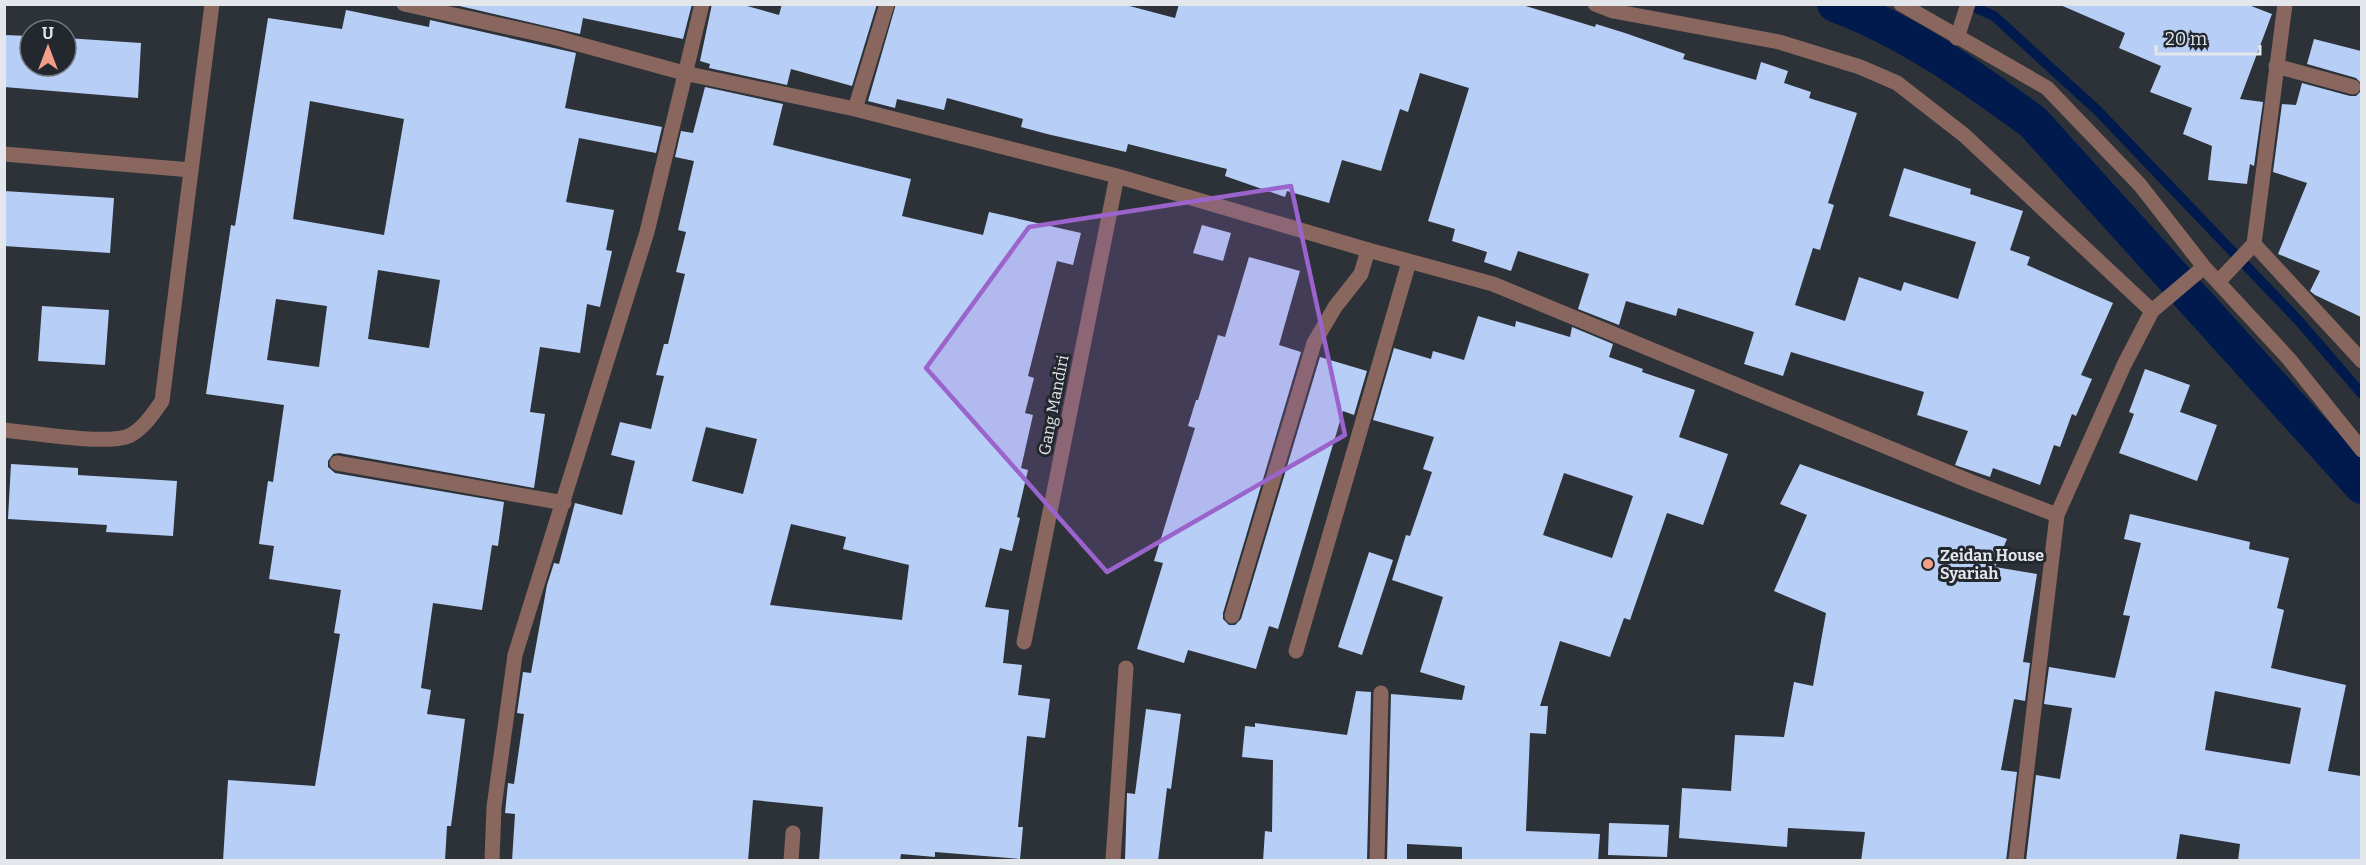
<svg xmlns="http://www.w3.org/2000/svg" width="2366" height="865" viewBox="0 0 2366 865" font-family="Bitter,serif">
  <rect width="100%" height="100%" fill="#2d3239"/>
  <g fill="none" stroke-linecap="round" stroke-linejoin="round">
    <path stroke="#001a4e" stroke-width="10" d="M1967,4L1994,16L2097,110L2299,321L2362,394"/>
    <path stroke="#001a4e" stroke-width="36" d="M1835,4C1908,31 1971,77 2033,122L2362,486"/>
  </g>
  <path fill="#b7cff7" fill-rule="evenodd" d="M451,4H692L683,39L583,18L580,34Z
    M712,4H740L779,15L782,4H877L852,86L791,69L787,85L709,68L710,64L700,61Z
    M896,4H1122L1175,18L1179,4H1519L1595,27L1596,24L1625,33L1685,54L1683,59L1756,80L1761,62L1788,71L1784,83L1811,92L1809,98L1857,113L1828,203L1834,205L1820,250L1813,248L1795,305L1845,321L1859,277L1901,291L1904,282L1958,299L1976,242L1889,216L1904,168L1971,189L1970,194L2023,211L2010,250L2030,257L2027,265L2113,303L2081,375L2092,379L2076,416L2072,414L2060,447L2054,445L2040,485L1993,468L1990,477L1955,465L1968,431L1917,415L1924,392L1791,352L1783,376L1744,364L1754,332L1678,308L1676,316L1626,301L1619,325L1578,309L1589,274L1518,251L1511,271L1484,262L1487,252L1452,241L1455,229L1428,221L1469,88L1420,73L1408,112L1400,109L1381,171L1342,160L1329,203L1287,191L1285,197L1225,176L1227,169L1128,144L1126,152L1047,134L1021,127L1023,119L947,98L944,110L897,99L895,108L868,101Z
    M2058,4H2246L2272,14L2240,99L2263,102L2254,166L2250,164L2247,184L2208,180L2212,146L2183,134L2192,108L2150,92L2161,66L2119,48L2125,33Z
    M346,10L429,27L430,20L576,53L565,108L662,127L656,153L579,138L566,202L614,210L606,250L612,251L600,307L587,304L580,353L540,347L530,412L545,414L534,488L339,453L333,454L328,461V467L335,473L504,502L498,546L492,545L482,610L433,603L421,688L431,690L427,714L465,719L451,826H447L445,861H223L228,780L315,786L340,634L334,633L341,590L269,579L274,546L259,544L268,481L273,482L284,405L206,394L231,225L235,226L268,18L342,29ZM310,101L404,119L384,235L293,219ZM378,270L440,280L429,348L368,339ZM276,299L327,306L319,367L267,360Z
    M4,35L30,36V66H66V38L141,43L138,98L4,87Z
    M2314,39L2361,51V83L2356,78L2307,64Z
    M2302,83L2350,96H2356L2361,91V317L2315,295L2310,291L2320,271L2278,254L2307,183L2273,172L2282,104L2296,105Z
    M705,87L783,104L773,145L911,179L902,216L983,235L989,212L1081,233L1073,265L1057,261L1028,376L1034,378L1025,413L1033,415L1021,468L1028,470L1017,517L1020,518L1012,551L1000,548L985,607L1009,610L1003,663L1022,665L1018,695L1050,699L1045,738L1027,736L1018,827H1023L1020,859L935,852V857L901,854L900,861H819L823,807L753,800L748,861H512L515,814L505,813L508,783L514,784L524,714L517,713L523,672L531,673L547,585L554,563L559,564L575,503L622,515L635,461L611,455L620,422L651,429L664,376L656,375L664,344H668L685,274L676,272L686,232L678,230L694,161L675,157L681,131L693,133ZM706,427L757,439L743,494L692,481ZM791,524L846,537L843,549L909,565L902,620L770,605Z
    M4,191L114,198L110,253L4,246Z
    M1202,225L1231,233L1223,261L1193,253Z
    M1249,257L1300,271L1279,345L1301,352L1223,613V619L1229,625H1235L1241,619L1320,357L1367,371L1354,415L1343,411L1278,629L1269,626L1256,669L1188,650L1184,663L1137,649L1163,563L1154,561L1195,428L1188,426L1196,400H1198L1218,335L1225,337Z
    M42,306L109,310L105,365L38,361Z
    M1478,316L1515,327L1516,321L1570,337L1572,327L1613,344L1609,357L1643,369L1642,372L1695,390L1679,437L1728,454L1703,525L1667,513L1630,620L1624,618L1610,657L1560,641L1540,706H1548L1546,734L1530,733L1526,831L1600,834L1598,861H1462V847L1407,844V861H1387L1391,694L1462,700L1465,686L1420,672L1443,597L1392,580L1406,535L1410,536L1432,472L1423,469L1434,437L1373,420L1394,348L1431,359L1433,351L1464,360ZM1564,473L1633,496L1612,558L1543,535Z
    M2145,369L2190,385L2180,412L2217,425L2197,481L2119,453L2134,414L2129,412Z
    M11,464L78,468V475L177,481L173,536L106,532L107,525L8,519Z
    M1800,464L2007,539L1995,567L2037,574L2023,662L2030,663L2025,701L2014,699L2001,770L2017,772L2006,861H1861L1865,832L1788,828L1787,847L1679,838L1682,788L1731,791L1735,735L1784,737L1794,682L1813,686L1826,613L1774,591L1807,515L1780,504Z
    M2130,514L2250,542L2249,549L2289,558L2277,608L2284,610L2271,668L2346,685L2328,771L2361,776V861H2238L2240,844L2180,834L2176,861H2026L2036,775L2060,779L2072,708L2044,704L2049,667L2115,678L2130,616L2123,615L2141,543L2124,539ZM2215,691L2301,708L2290,764L2205,750Z
    M1369,552L1393,560L1362,655L1338,647Z
    M1356,691L1371,692L1367,861H1263L1265,831L1272,832L1273,760L1242,757L1245,726L1255,727V723L1347,735Z
    M1146,709L1181,714L1171,789L1167,788L1158,861H1125L1127,793L1135,794Z
    M1609,823L1669,825L1667,857L1608,855Z"/>
  <g fill="none" stroke-linecap="round" stroke-linejoin="round">
    <path stroke="#89675e" stroke-width="15" d="M2276,66L2353,87
      M1232,616L1314,343L1335,307L1361,274L1368,250"/>
    <path stroke="#89675e" stroke-width="15" d="M404,4L553,37L684,73L855,109L1117,176L1368,250L1493,284L1969,481L2057,515
      M1595,4L1613,11L1779,42L1860,67L1897,83L1964,135L2152,311
      M1901,4L2047,88L2140,185L2204,267L2289,359L2362,450
      M1957,38L1968,4
      M855,109L887,4
      M4,154L191,170
      M2254,244L2362,361
      M2218,282L2254,244L2285,4
      M4,430C33,433 101,444 126,437C141,432 153,414 162,401L212,4
      M337,463L564,503
      M1024,642L1117,176
      M1296,651L1409,262
      M492,860L494,807L515,655L647,232L702,4
      M791,860L793,833
      M1113,860L1126,668
      M1377,860L1381,693
      M2016,860L2057,515L2124,365L2152,311L2204,267"/>
  </g>
  <path fill="#9a64cc" fill-opacity="0.2" stroke="#9a64cc" stroke-width="4.5" stroke-linejoin="round" d="M1291,186L1345,435L1107,572L926,368L1029,227Z"/>
  <circle fill="#f49e88" stroke="#23282f" stroke-width="2" cx="1928" cy="564" r="6"/>
  <g text-anchor="middle" stroke-width="6" stroke-linejoin="round" paint-order="stroke">
    <g font-size="16" fill="#e3e6eb" stroke="#23282f">
      <text transform="translate(1053 405) rotate(-79)" y="6">Gang Mandiri</text>
    </g>
    <g font-size="16" font-weight="bold" fill="#e3e6eb" stroke="#23282f" text-anchor="start">
      <text x="1940" y="561">Zeidan House<tspan x="1940" dy="18">Syariah</tspan></text>
    </g>
  </g>
  <rect width="2366" height="865" fill="none" stroke="#e3e6eb" stroke-width="12"/>
  <g transform="translate(48 48)"><circle r="28" fill="#23282f" stroke="#70747a" stroke-width="1.5"/>
  <path d="M0-4.5L10 22L0 15L-10 22Z" fill="#f49e88"/>
  <text y="-9" font-size="16" font-weight="bold" text-anchor="middle" fill="#e3e6eb">U</text>
  </g>
  <path d="M2156 45v9h104v-9" fill="none" stroke="#e3e6eb" stroke-width="3"/>
  <text x="2165" y="45" font-size="18" fill="#e3e6eb" stroke="#23282f" stroke-width="4.5" paint-order="stroke">20 m</text>
</svg>
